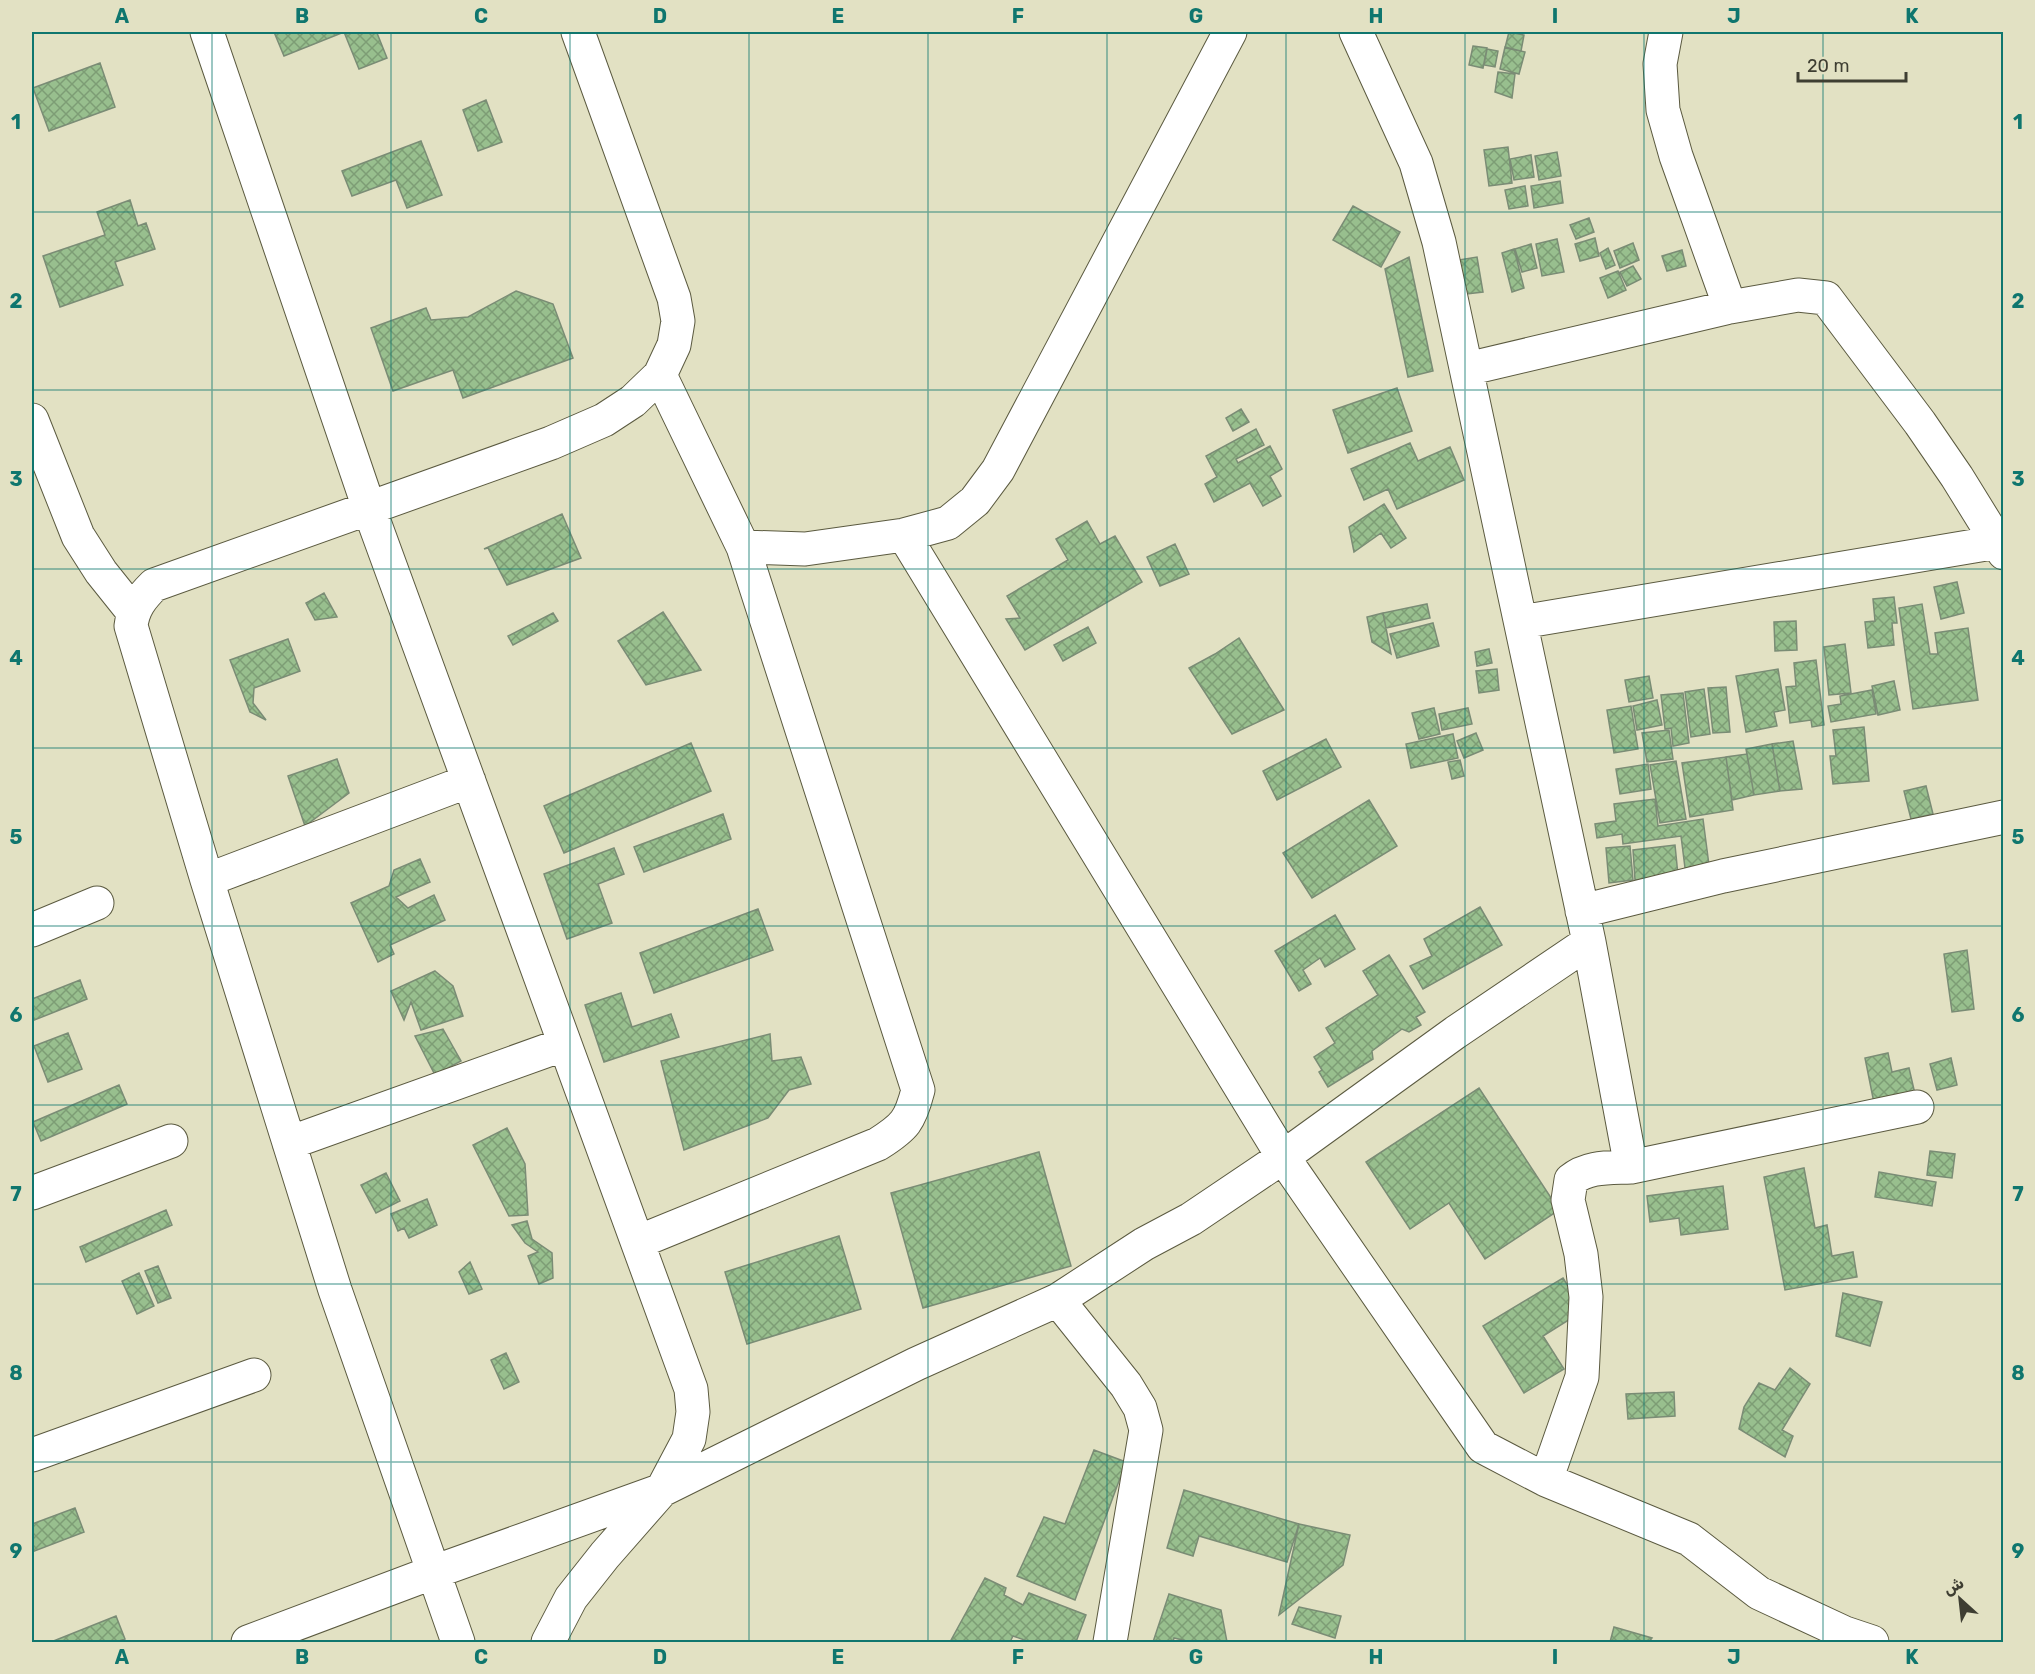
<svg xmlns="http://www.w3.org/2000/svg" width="2035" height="1674" viewBox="0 0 2035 1674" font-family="Rubik,'Noto Naskh Arabic',sans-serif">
  <defs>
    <pattern id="building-cross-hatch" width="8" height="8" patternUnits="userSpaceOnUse" patternTransform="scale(1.5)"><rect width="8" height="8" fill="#98bf8e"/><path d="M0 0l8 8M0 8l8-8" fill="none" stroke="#7d9d75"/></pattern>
  </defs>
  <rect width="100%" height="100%" fill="#e2e1c3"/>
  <path fill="url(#building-cross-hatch)" stroke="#7a8c75" stroke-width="1.5" d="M274,32H381L377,33L387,58L359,69L344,32L284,56Z
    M1509,32L1524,35L1521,51L1505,48Z
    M1473,46L1487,48L1483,68L1469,65Z
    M1505,47L1525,52L1519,74L1500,69Z
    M1487,49L1498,51L1495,67L1484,65Z
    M100,63L115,107L49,131L33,88Z
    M1498,72L1515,74L1512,98L1495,92Z
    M486,100L502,142L478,151L463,110Z
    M421,141L442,195L407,208L396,180L352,196L342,171Z
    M1508,147L1512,183L1489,186L1484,150Z
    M1557,152L1561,176L1539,180L1535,156Z
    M1531,155L1534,177L1514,180L1510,159Z
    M1560,181L1563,203L1534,208L1531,186Z
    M1525,186L1528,206L1509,209L1505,190Z
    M130,200L138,226L146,223L155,249L115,262L123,285L60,307L43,256L105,235L97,212Z
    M1353,206L1400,232L1381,267L1333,240Z
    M1589,218L1594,232L1576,239L1570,225Z
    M1595,238L1599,256L1580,261L1575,244Z
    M1557,239L1564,272L1542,276L1536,244Z
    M1633,243L1639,260L1620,268L1614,251Z
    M1531,244L1537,268L1522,272L1515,249Z
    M1608,248L1615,265L1606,269L1600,253Z
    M1514,249L1524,288L1512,292L1502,253Z
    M1682,250L1686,266L1667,271L1662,256Z
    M1409,257L1433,371L1408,377L1385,269Z
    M1477,257L1483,292L1458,295L1452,261Z
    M1633,266L1641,279L1627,286L1620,272Z
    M1618,271L1626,290L1608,298L1600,278Z
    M516,291L553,304L573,358L463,398L453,370L393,391L371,328L426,308L431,320L468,317Z
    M1397,388L1412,431L1348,453L1333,410Z
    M1241,409L1249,422L1233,431L1226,418Z
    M1256,429L1264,445L1236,459L1238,463L1270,446L1282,469L1270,476L1281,496L1263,506L1250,483L1214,502L1205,484L1217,477L1206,456Z
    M1410,443L1418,461L1450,447L1464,480L1397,509L1388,489L1364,500L1351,469Z
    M1384,504L1406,538L1391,548L1381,533L1354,552L1349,527Z
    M562,514L581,558L507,585L488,548L484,549Z
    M1087,521L1100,544L1115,536L1142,582L1025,650L1006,619L1020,618L1007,596L1068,560L1056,539Z
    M1175,544L1189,574L1160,586L1147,557Z
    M1957,582L1964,613L1941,619L1934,587Z
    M324,593L337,617L315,620L306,603Z
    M1894,597L1897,623H1892L1894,645L1868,648L1865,622L1875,621L1873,599Z
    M1427,604L1430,618L1386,628L1383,613Z
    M1922,604L1930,654H1938L1935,633L1968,628L1978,700L1913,709L1899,608Z
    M663,612L701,670L646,685L618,641Z
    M553,613L558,621L513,645L508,636Z
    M1383,613L1386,628L1391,654L1372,642L1367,617Z
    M1796,621L1797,650L1775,651L1774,622Z
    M1433,623L1439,646L1397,658L1390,634Z
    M1088,627L1096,643L1063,661L1054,645Z
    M1239,638L1284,710L1232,734L1189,668L1215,654Z
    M288,639L300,671L254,688L253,703L266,720L250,712L230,660Z
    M1845,644L1851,693L1829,695L1824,647Z
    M1489,649L1492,663L1477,666L1475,652Z
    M1816,660L1824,725L1812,727L1811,720L1790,723L1786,687L1796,686L1794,663Z
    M1497,669L1499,690L1479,693L1476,671Z
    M1778,669L1785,710L1774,712L1777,726L1746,732L1736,676Z
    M1649,676L1653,698L1629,702L1625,680Z
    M1894,681L1900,710L1878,715L1872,686Z
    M1726,687L1730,732L1713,733L1708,688Z
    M1704,689L1710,734L1691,737L1685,692Z
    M1872,690L1876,714L1831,722L1828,706L1841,704L1840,696Z
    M1683,693L1689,743L1673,746L1671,728L1665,729L1661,695Z
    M1657,700L1662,725L1637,730L1633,706Z
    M1631,706L1638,749L1614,753L1607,710Z
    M1434,708L1440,734L1419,739L1412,713Z
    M1468,708L1472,724L1442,730L1439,714Z
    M1864,727L1869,781L1833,784L1830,756H1836L1833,730Z
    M1669,730L1673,759L1647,762L1642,733Z
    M1476,733L1483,750L1464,758L1457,741Z
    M1453,734L1458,758L1411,768L1406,744Z
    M1326,739L1341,767L1277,800L1263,771Z
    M1793,741L1802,789L1780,791L1772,744Z
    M691,743L711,791L564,853L544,806Z
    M1772,744L1780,791L1754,795L1746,749Z
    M1747,754L1754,795L1732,800L1726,757Z
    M1726,757L1733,810L1690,817L1682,763Z
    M337,759L349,793L305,826L288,776Z
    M1460,760L1464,776L1452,779L1448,762Z
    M1676,761L1686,819L1660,823L1650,765Z
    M1648,764L1651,789L1620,794L1616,769Z
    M1926,786L1933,814L1911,819L1904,791Z
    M1655,799L1658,826L1703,819L1709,865L1685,868L1681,836L1623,844L1622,834L1597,838L1595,824L1616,821L1614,804Z
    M1369,800L1397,846L1312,898L1283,853Z
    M723,814L731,839L644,872L634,847Z
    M1675,845L1678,875L1635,880L1633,850Z
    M1630,846L1633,880L1609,883L1606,848Z
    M614,848L624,874L598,884L612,923L567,939L544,874Z
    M420,859L430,882L396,897L408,908L434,895L445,920L390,945L394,954L378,962L351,903L389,886L394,870Z
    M1480,907L1502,945L1423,989L1410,966L1432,956L1424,939Z
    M758,909L773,950L654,993L640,953Z
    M1335,915L1355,949L1325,967L1320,958L1303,970L1311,984L1299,991L1275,951Z
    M1967,950L1974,1009L1952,1012L1944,954Z
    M1389,955L1425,1012L1416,1017L1421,1025L1409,1032L1402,1029L1372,1051L1373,1059L1328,1087L1319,1072L1322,1070L1314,1057L1335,1043L1326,1028L1378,995L1363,971Z
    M435,971L453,986L463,1016L421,1030L411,1002L404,1020L391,991Z
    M80,980L87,999L32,1021V999Z
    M621,993L632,1027L671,1014L679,1037L604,1062L585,1005Z
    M443,1029L461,1061L435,1075L415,1036Z
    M68,1033L82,1069L48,1082L34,1046Z
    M770,1034L772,1061L801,1057L811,1084L789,1090L768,1118L684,1150L661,1061Z
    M1888,1053L1892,1072L1909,1068L1915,1094L1874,1103L1865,1058Z
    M1951,1058L1957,1085L1937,1090L1930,1064Z
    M119,1085L127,1104L41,1141L33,1122Z
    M1479,1088L1559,1210L1485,1259L1449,1203L1410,1229L1366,1162Z
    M507,1128L525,1164L528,1215L509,1216L473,1145Z
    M1930,1151L1955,1154L1952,1178L1927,1175Z
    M1039,1152L1071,1266L923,1308L891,1193Z
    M1804,1168L1815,1228L1827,1225L1832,1256L1853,1252L1857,1277L1785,1290L1764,1177Z
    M1879,1172L1936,1182L1932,1206L1875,1197Z
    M386,1173L400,1201L376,1213L361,1185Z
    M1723,1186L1728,1229L1681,1235L1679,1218L1650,1222L1647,1196Z
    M427,1199L437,1225L409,1238L404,1228L398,1231L391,1214Z
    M166,1210L172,1225L86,1262L80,1247Z
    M527,1221L532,1239L552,1253L553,1278L539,1284L528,1256L538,1252L525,1243L512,1225Z
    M839,1236L861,1309L747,1344L725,1272Z
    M470,1262L482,1289L469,1294L459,1272Z
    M158,1266L171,1298L158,1303L145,1271Z
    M139,1273L154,1306L137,1314L122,1281Z
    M1563,1278L1583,1311L1543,1336L1564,1369L1524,1393L1483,1326Z
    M1843,1293L1882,1302L1870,1346L1836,1336Z
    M506,1353L519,1382L504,1389L491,1360Z
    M1790,1368L1810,1384L1782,1430L1793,1436L1785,1457L1739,1429L1744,1407L1759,1383L1775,1390Z
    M1674,1392L1675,1416L1628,1419L1626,1394Z
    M1094,1450L1126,1462L1075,1600L1017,1576L1044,1517L1065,1524Z
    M1184,1490L1299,1524L1287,1562L1199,1536L1193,1556L1167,1548Z
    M75,1508L84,1532L32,1552V1524Z
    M1299,1524L1350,1535L1343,1565L1279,1615Z
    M985,1578L1006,1588L1004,1595L1023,1605L1029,1593L1086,1615L1076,1642H1030L1013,1636L1010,1642H950Z
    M1169,1594L1221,1610L1227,1642H1191L1174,1638L1173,1642H1153Z
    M1299,1607L1341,1616L1335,1638L1292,1624Z
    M116,1616L125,1639L116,1642H51Z
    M1614,1627L1652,1638L1649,1642H1610Z"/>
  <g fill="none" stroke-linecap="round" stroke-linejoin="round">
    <g stroke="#5b5a40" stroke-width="35">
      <path id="minor" d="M207,32L369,508L691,1389L693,1412L689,1439L662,1490L605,1555L571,1598L548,1642
        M1356,32L1416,163L1439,242L1589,942L1631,1167
        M1666,32L1660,64L1663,110L1676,156L1730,307
        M1467,369L1730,307L1798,295L1826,298L1920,423L1957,477L2004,553
        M660,375L743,547L805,549L904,535L948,523L975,501L998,470L1230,32
        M32,420L78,536L101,572L133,612
        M904,535L1283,1157L1483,1447L1546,1480L1689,1539L1759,1593L1845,1633L1872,1642
        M1521,622L1998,542
        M207,880L469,781
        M1582,911L1723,876L2004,817
        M32,930L97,903
        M289,1143L565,1044
        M32,1193L171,1141
        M638,1242L878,1144C905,1127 910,1121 918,1090L743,547
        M1058,1300L1126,1385L1140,1408L1146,1430L1110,1642
        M32,1455L254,1375
        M1546,1480L1582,1377L1586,1297L1581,1254L1568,1200L1571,1180C1588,1166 1609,1168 1631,1167L1917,1107
        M248,1642L434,1572L662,1490L916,1364L1058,1300L1144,1244L1191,1219L1283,1157L1456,1032L1589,942
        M458,1642L335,1290L207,880L131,626C133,608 141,598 154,585L551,443L604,420L633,401L660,375L674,345L678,321L674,298L578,32"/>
    </g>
    <use href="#minor" stroke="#fff" stroke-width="33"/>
  </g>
  <path fill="none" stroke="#0f766e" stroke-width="1.5" stroke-opacity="0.55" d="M212,32V1642M391,32V1642M570,32V1642M749,32V1642M928,32V1642M1107,32V1642M1286,32V1642M1465,32V1642M1644,32V1642M1823,32V1642M32,212H2004M32,390H2004M32,569H2004M32,748H2004M32,926H2004M32,1105H2004M32,1284H2004M32,1462H2004"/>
  <rect width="2035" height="1674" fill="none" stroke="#e2e1c3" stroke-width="66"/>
  <g transform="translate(1960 1599) rotate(333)" stroke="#e2e1c3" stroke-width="4.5" paint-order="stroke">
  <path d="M0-4.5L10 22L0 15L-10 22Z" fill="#3e3e32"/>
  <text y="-9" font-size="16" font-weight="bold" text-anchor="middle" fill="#3e3e32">ش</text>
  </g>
  <path d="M1798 72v9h108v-9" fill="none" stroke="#3e3e32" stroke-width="3"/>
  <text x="1807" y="72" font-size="18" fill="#3e3e32" stroke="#e2e1c3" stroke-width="4.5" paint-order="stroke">20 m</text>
  <rect x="33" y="33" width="1969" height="1608" fill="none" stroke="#0f766e" stroke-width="2"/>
  <g font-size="20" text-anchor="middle" font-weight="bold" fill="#0f766e">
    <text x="122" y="23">A</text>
    <text x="302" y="23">B</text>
    <text x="481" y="23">C</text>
    <text x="660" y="23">D</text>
    <text x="838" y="23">E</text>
    <text x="1018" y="23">F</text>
    <text x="1196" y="23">G</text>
    <text x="1376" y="23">H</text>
    <text x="1555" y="23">I</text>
    <text x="1734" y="23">J</text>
    <text x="1912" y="23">K</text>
    <text x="16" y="129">1</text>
    <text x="2018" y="129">1</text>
    <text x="16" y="308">2</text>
    <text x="2018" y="308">2</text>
    <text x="16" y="486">3</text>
    <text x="2018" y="486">3</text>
    <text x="16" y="665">4</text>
    <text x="2018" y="665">4</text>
    <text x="16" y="844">5</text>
    <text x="2018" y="844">5</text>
    <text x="16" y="1022">6</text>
    <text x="2018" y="1022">6</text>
    <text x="16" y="1201">7</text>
    <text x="2018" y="1201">7</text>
    <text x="16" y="1380">8</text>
    <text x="2018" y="1380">8</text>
    <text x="16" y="1558">9</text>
    <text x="2018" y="1558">9</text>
    <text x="122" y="1664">A</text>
    <text x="302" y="1664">B</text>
    <text x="481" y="1664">C</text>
    <text x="660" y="1664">D</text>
    <text x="838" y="1664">E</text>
    <text x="1018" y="1664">F</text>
    <text x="1196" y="1664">G</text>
    <text x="1376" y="1664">H</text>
    <text x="1555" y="1664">I</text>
    <text x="1734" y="1664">J</text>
    <text x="1912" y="1664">K</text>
  </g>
</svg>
